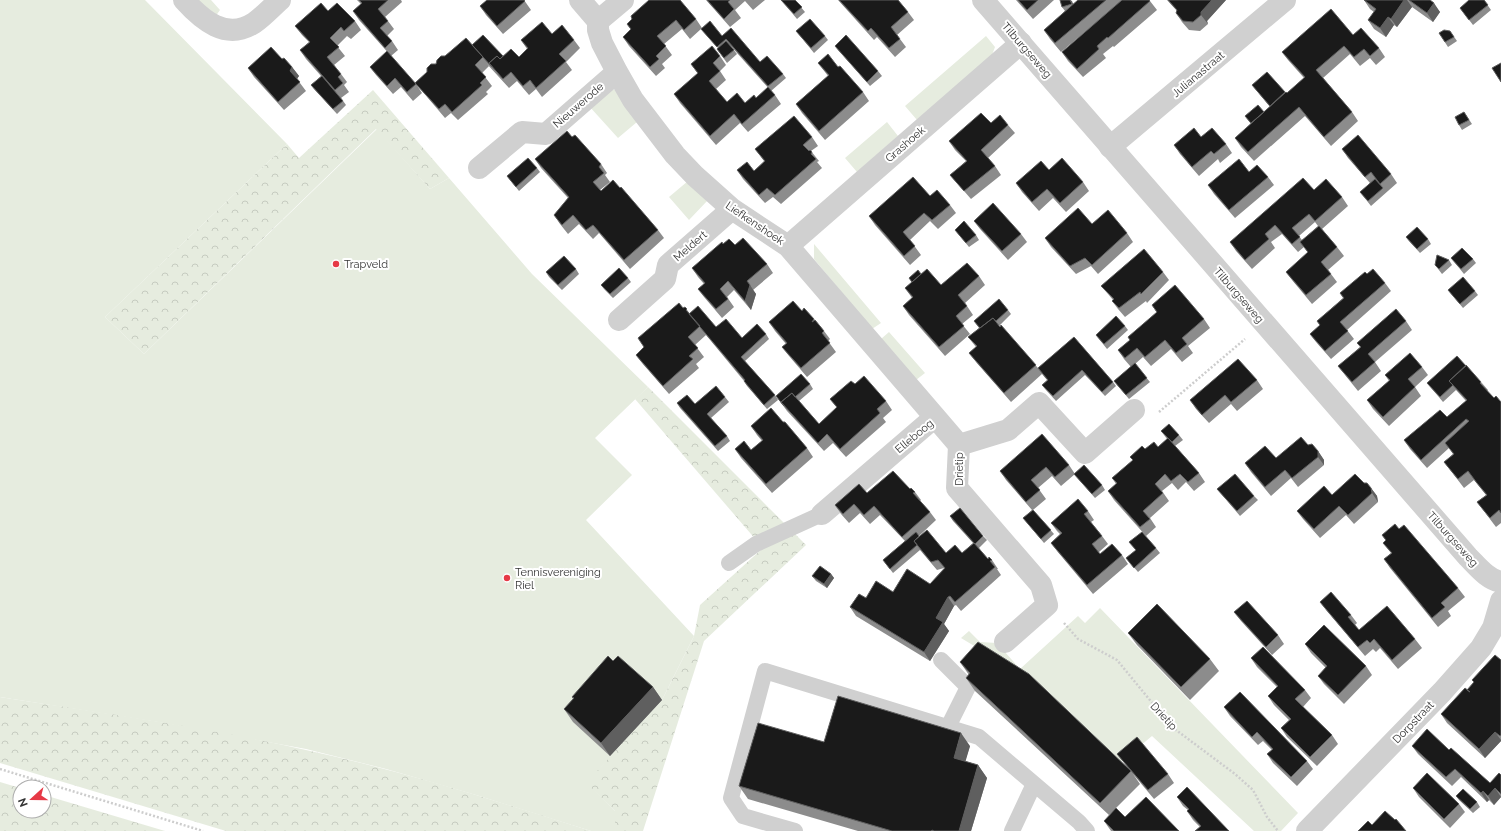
<svg xmlns="http://www.w3.org/2000/svg" width="1501" height="831" viewBox="0 0 1501 831" font-family="Raleway,sans-serif">
  <defs>
    <pattern id="forest-crowns" width="20" height="18" patternUnits="userSpaceOnUse"><rect width="20" height="18" fill="#e6ecdf"/><path d="M2 6a3 3 0 1 1 6 0M12 15a3 3 0 1 1 6 0" fill="none" stroke="#c6cbc0"/></pattern>
  </defs>
  <rect width="100%" height="100%" fill="#fff"/>
  <path fill="#e6ecdf" d="M0,0H145L287,144L105,317L144,354L377,129L430,189L449,178L532,274L648,387L595,438L632,475L586,520L694,636L662,700L587,783L615,811V831H591L476,795L386,769L306,749L158,722L0,697Z
    M196,0H211L220,10L215,17Z
    M986,36L995,47L992,55L917,120L905,106Z
    M612,89L615,90L637,122L618,138L589,106Z
    M887,122L898,136L857,172L845,158Z
    M688,181L708,200L689,220L669,197Z
    M814,244L881,323L872,329L814,259Z
    M889,332L925,373L916,380L881,339Z
    M1100,608L1298,813L1281,831H1254L1152,736L1121,762L1039,685L961,638L969,631L980,642L997,643L1020,669L1078,616L1085,623Z"/>
  <path fill="url(#forest-crowns)" d="M373,90L449,178L430,189L376,129L144,354L105,317L287,144L299,158Z
    M648,387L806,545L704,641L643,831H615V811L586,783L662,700L694,636L700,605L763,548L635,399Z
    M0,697C102,713 205,727 306,750C403,771 497,801 591,831H226L0,763Z
    M0,782L20,788V811H44V795L165,831H0Z"/>
  <g fill="none" stroke-linecap="round" stroke-linejoin="round">
    <path stroke="#cdcdcd" stroke-width="2.5" stroke-dasharray="2 2" stroke-linecap="butt" d="M1159,412L1245,339
      M1064,623L1078,639L1117,660L1172,727L1235,774L1253,790L1267,817L1278,831
      M0,769L203,831"/>
    <path stroke="#d0d0d0" stroke-width="16" d="M729,563L756,544L822,514
      M941,660L968,687L948,727
      M795,831L743,816L731,798L765,671L979,737L1079,822L1087,831
      M1012,831L1034,784"/>
    <path stroke="#d0d0d0" stroke-width="22" d="M184,0C202,20 226,41 254,23C263,17 272,7 280,0
      M580,0L598,21V30L602,43L617,72L633,100L675,155L695,176L732,209L788,246L935,417
      M598,21L623,0
      M1110,147L1285,0
      M479,168L522,132L546,134L617,72
      M788,246L1021,43
      M619,320L665,279L668,265L732,209
      M959,445L957,488L1041,585L1047,605L1005,642
      M822,514L935,417L959,445L1008,430L1039,403L1085,453L1134,410"/>
    <path stroke="#d0d0d0" stroke-width="22" d="M983,0L1468,557C1478,567 1487,579 1501,582
      M1307,831L1442,692L1481,648L1493,628L1501,601"/>
  </g>
  <path fill="#8c8c8c" fill-rule="evenodd" d="M357,0H401L402,2L385,17L394,29L387,36L392,41L398,50L391,56L359,20L353,11L361,4Z
    M487,0H525H524L531,10L503,34L486,15L480,6Z
    M706,0H765L753,10L745,1L735,10L741,18L730,27Z
    M781,0H795L805,12L797,19Z
    M838,0H898L908,12L914,20L897,35L906,47L895,57L877,37L874,40Z
    M1016,0H1054L1033,19Z
    M1078,0H1121V1H1150L1157,10L1114,47L1113,46L1103,54L1106,58L1083,77L1068,61L1062,52L1111,10L1061,52L1050,39L1044,30L1065,11L1062,7L1073,4Z
    M1167,0H1226L1207,21L1208,24L1200,31L1189,30L1182,22L1176,13L1177,11Z
    M1364,0H1430L1440,12L1433,22L1412,7L1397,27L1394,25L1386,37L1374,29L1368,20L1374,12L1370,9Z
    M1484,0L1491,10L1473,25L1460,8Z
    M328,11L355,21L361,30L351,39L347,36L337,46L345,56L334,65L341,74L347,82L344,85L349,92L341,98L346,105L337,114L314,89L311,85L321,76L306,59L300,50L309,42L302,35L295,26Z
    M632,19H696L702,28L722,36L760,62L783,74L786,78L771,91L729,44L737,54L727,63L717,49L718,48L701,29L690,39L682,29L664,44L672,55L662,64L665,68L656,76L629,46L623,37L631,30L627,24Z
    M796,31L825,36L828,40L814,53Z
    M1450,31L1457,41L1448,47L1439,33Z
    M552,34L574,40L580,48L566,62L572,70L542,97L536,89L529,95L517,81L509,88L487,64L489,66L482,73L492,86L486,92L488,94L458,120L451,113L445,118L422,91L415,83L436,64L472,45L503,56L519,57L527,49L521,40Z
    M1353,35L1379,48L1385,57L1376,65L1370,58L1360,66L1350,54L1323,78L1352,112L1358,121L1331,146L1305,116L1254,161L1241,147L1235,138L1251,124L1245,116L1264,112L1270,107L1252,85L1285,92L1287,93L1304,78L1288,60L1282,52Z
    M835,46L878,71L882,76L870,86L838,50Z
    M720,56L726,65L720,71L726,80L716,89L727,102L745,103L756,98L775,95L781,104L748,132L740,123L716,145L680,103L674,94L698,74L691,64Z
    M282,59L292,67L299,76L297,79L306,91L284,110L254,77L248,68Z
    M818,63L838,67L863,92L869,101L825,140L802,113L796,104L828,76Z
    M370,67L416,84L422,93L413,101L401,87L393,94L376,75Z
    M1464,112L1472,124L1462,130L1459,125Z
    M991,123L1008,125L1015,133L988,158L995,166L1001,175L971,199L950,175L966,161L955,150L949,141Z
    M572,137L601,164L607,173L605,175L610,182L600,190L658,230L664,238L630,269L599,233L593,239L579,224L568,234L560,224L554,215L568,198L541,168L535,159Z
    M812,137L818,146L811,151L819,161L817,162L822,168L781,204L773,197L765,203L743,179L737,170L754,171L764,161L755,149Z
    M1201,137L1226,144L1232,153L1220,163L1218,159L1199,176L1180,154L1174,145Z
    M1342,149L1391,174L1397,183L1371,206L1360,192L1370,183L1348,158Z
    M537,168L540,172L519,191L507,176Z
    M1049,170L1083,182L1089,191L1066,212L1053,198L1039,211L1022,192L1016,183Z
    M1249,172L1268,177L1274,185L1235,218L1214,194L1208,185Z
    M1314,190L1342,197L1348,206L1322,229L1337,247L1344,256L1328,270L1337,282L1312,304L1292,280L1286,272L1308,253L1304,247L1298,252L1282,234L1271,242L1275,248L1252,269L1236,251L1230,242ZM1315,222L1318,226L1302,240L1299,236Z
    M930,196L950,205L956,213L938,229L930,221L910,240L921,255L910,265L875,225L869,216Z
    M974,221L1021,234L1027,242L1008,260L980,229Z
    M1092,224L1127,233L1133,242L1098,274L1091,266L1076,274L1051,247L1045,238Z
    M955,230L976,235L979,240L969,247Z
    M1406,237L1428,239L1431,244L1420,253L1409,241Z
    M723,244L735,245L767,264L773,273L753,290L756,294L751,310L734,290L727,297L734,307L722,318L704,297L698,289L704,284L698,277L692,268Z
    M1451,258L1473,259L1476,263L1464,274Z
    M1449,260L1452,265L1442,274L1435,265Z
    M576,269L579,274L562,290L549,277L546,272Z
    M1163,272L1169,280L1147,303L1146,301L1125,317L1118,309L1112,301L1113,300L1108,294L1101,286Z
    M921,274L941,285L979,276L985,285L965,303L973,315L962,324L970,334L945,356L909,315L903,306L912,298L905,288L912,282L909,278Z
    M1367,274L1385,283L1391,291L1347,330L1354,339L1331,359L1316,342L1310,334L1320,325L1317,321L1343,298L1340,293Z
    M628,278L631,282L613,298L604,289L601,285Z
    M1448,290L1475,291L1478,295L1463,308Z
    M1152,305L1204,319L1210,328L1188,346L1193,353L1182,362L1171,349L1151,366L1143,357L1135,364L1150,382L1129,399L1114,381L1131,367L1124,359L1118,350L1130,340L1128,337L1157,313Z
    M685,307L690,314L716,327L742,338L766,334L769,339L745,361L775,395L778,400L767,409L747,386L744,381L706,335L695,345L704,357L696,364L699,368L669,394L642,363L636,355L644,347Z
    M1008,310L1011,314L999,326L1038,368L1074,337L1113,382L1116,386L1105,396L1085,375L1056,401L1045,389L1042,385L1047,380L1042,374L1011,402L976,362L969,353L976,347L968,337L979,328L974,321Z
    M802,311L815,320L824,331L830,339L828,341L836,352L807,377L789,356L782,347L786,344L775,331L769,322Z
    M1406,321L1412,330L1375,362L1381,371L1358,391L1345,375L1338,366L1360,347L1357,343Z
    M1125,326L1128,330L1107,349L1099,339L1096,335Z
    M1422,367L1428,375L1415,387L1421,396L1389,426L1373,409L1367,400L1389,381L1385,375Z
    M1257,380L1263,389L1237,411L1231,404L1209,423L1196,409L1190,400Z
    M1481,382L1488,390L1487,391L1494,398L1501,402V523L1496,527L1477,502L1486,495L1474,480L1464,488L1444,462L1453,454L1449,448L1427,468L1410,449L1404,440L1447,417L1466,401L1456,390L1443,402L1427,383Z
    M810,384L813,389L799,401L819,424L837,408L830,399L855,384L886,401L892,410L883,418L886,422L846,457L833,443L824,451L787,411L776,396Z
    M725,397L729,402L711,418L727,436L730,441L718,451L680,408L677,403L695,404Z
    M783,422L807,448L813,457L772,493L741,458L735,449L751,450L762,441L757,435L751,426Z
    M1161,431L1179,435L1183,440L1175,446L1199,473L1205,482L1194,491L1186,482L1178,490L1172,483L1162,491L1169,501L1150,518L1156,527L1146,536L1114,500L1108,491L1116,484L1112,478L1133,460L1130,457L1145,449L1158,447L1167,439Z
    M1308,445L1318,451L1324,460V465L1298,487L1291,478L1271,496L1251,472L1245,463L1276,458Z
    M1069,465L1075,474L1061,486L1052,476L1038,488L1046,499L1033,510L1054,534L1044,543L1023,518L1032,510L1006,480L1000,471Z
    M1074,474L1102,485L1105,490L1095,498Z
    M1371,488L1377,496L1378,502L1354,524L1346,515L1320,538L1303,519L1297,511L1332,495Z
    M910,489L915,492L921,500L920,501L930,512L936,520L919,536L946,553H962L973,543L953,521L950,516L983,536L987,540L979,548L988,559L992,560L998,569H997L1001,575L961,611L956,605L954,606L944,624L949,631L930,661L856,616L850,607L866,598L930,584L944,568L937,570L920,550L893,573L883,560L905,541L880,515L870,524L860,513L849,523L841,514L835,505L867,493Z
    M1217,489L1254,496L1258,500L1240,516Z
    M1088,511L1094,520L1091,522L1102,536L1108,544L1099,552L1100,554L1122,555L1128,564L1093,594L1057,551L1051,543L1060,534L1057,531L1051,523Z
    M1399,529L1458,588L1465,597L1448,611L1451,616L1438,627L1390,568L1384,559L1391,553L1383,543L1386,541L1382,535Z
    M1129,542L1156,548L1160,553L1138,572L1126,558L1136,550Z
    M831,574L834,578L827,588L816,581L812,576Z
    M1320,602L1351,615L1357,623L1355,625L1359,630L1415,639L1422,648L1398,669L1380,648L1376,652L1373,649L1365,656L1326,610Z
    M1234,612L1278,635L1284,644L1272,655L1241,621Z
    M1128,633L1210,659L1219,671L1190,700L1137,645Z
    M1305,644L1366,666L1372,675L1344,704L1324,684L1318,676L1326,668L1311,653Z
    M1251,658L1305,690L1311,698L1303,707L1332,735L1338,744L1317,766L1287,737L1281,728L1289,720L1274,705L1268,696L1277,687L1257,667Z
    M1501,660V741L1485,758L1447,723L1441,714L1468,691L1474,682L1472,680Z
    M613,661L653,687L662,700L610,756L573,722L564,709L573,699L572,697Z
    M960,662L1129,769L1117,754L1168,774L1174,783L1154,799L1133,774L1140,784L1109,815L975,691L966,678L969,675Z
    M1224,707L1307,761L1313,769L1297,786L1273,763L1267,754L1272,750L1263,741L1258,745L1230,716Z
    M824,742L970,746L965,761L978,765L987,778L971,831H858L748,799L739,786Z
    M1412,746L1449,750L1490,783L1501,775V797L1494,805L1489,800L1487,802L1461,777L1452,786L1418,754Z
    M1413,788L1459,804L1465,812L1450,828L1419,797Z
    M1456,796L1477,802L1480,807L1473,813L1459,800Z
    M1177,797L1229,831L1200,827L1193,820L1187,811L1188,810L1183,806Z
    M1125,817L1179,831H1111L1104,821Z"/>
  <path fill="#5f5f5f" d="M1070,0L1072,1L1075,9L1072,4Z
    M1212,0H1226L1207,21L1208,24L1201,15V12Z
    M1404,0H1407L1412,7L1397,27L1391,19Z
    M1434,3L1440,12L1433,22L1427,13Z
    M1388,17L1394,25L1386,37L1380,28Z
    M292,67L299,76L296,80L290,71Z
    M750,285L756,294L751,310L745,301Z
    M1318,451L1324,460V465L1318,457Z
    M1371,488L1377,496L1378,502L1372,493Z
    M831,574L834,578L827,588L824,584Z
    M948,597L954,606L944,624L949,631L930,661L924,652L936,618Z
    M653,687L662,700L610,756L601,743Z
    M1495,732L1501,740V741L1485,758L1479,749Z
    M961,733L970,746L963,770L954,758Z
    M978,765L987,778L971,831H959Z
    M1495,788L1501,797L1494,805L1488,796Z
    M1483,791L1489,800L1487,802L1481,793Z"/>
  <path fill="#1a1a1a" stroke="#5f5f5f" d="M359,0H388L378,9L388,21L380,28L392,41L385,48L353,11L362,3Z
    M487,0H524L525,1L497,26L480,6Z
    M649,0H680L696,19L684,30L676,20L657,36L666,46L656,56L659,59L650,67L623,37L631,29L627,24L632,19L631,16Z
    M707,0H730L728,2L734,9L724,19Z
    M781,0H795L802,7L794,14Z
    M839,0H898L908,12L891,27L900,39L889,48L871,28L868,31Z
    M1018,0H1038L1027,10Z
    M1060,0H1070L1072,4L1062,7Z
    M1078,0H1106L1055,43L1044,30Z
    M1122,0H1149L1150,1L1108,38L1107,37L1097,46L1099,49L1077,69L1062,52Z
    M1168,0H1212L1201,12V15L1193,22L1183,21L1176,13L1177,10Z
    M1364,0H1404L1391,19L1388,17L1380,28L1368,20L1376,9Z
    M1409,0H1430L1434,3L1427,13Z
    M1469,0H1484L1488,5L1469,20L1460,8Z
    M321,3L328,11L337,3L355,21L344,31L341,27L330,38L339,47L327,57L341,74L338,77L343,83L335,90L300,50L310,42L295,26Z
    M1331,9L1353,35L1361,28L1379,48L1370,56L1364,49L1354,57L1344,46L1316,70L1352,112L1324,137L1299,107L1248,152L1235,138L1286,92L1287,93L1305,77L1282,52Z
    M810,19L825,36L811,48L796,31Z
    M710,21L722,36L731,28L760,62L767,56L783,74L768,86L726,39L717,47L701,29Z
    M542,22L552,34L562,25L574,40L559,54L566,61L536,88L530,80L523,86L511,72L503,79L489,63L497,56L500,59L511,49L519,57L528,48L521,40Z
    M1444,30L1450,31L1454,37L1445,42L1439,33Z
    M483,35L503,56L500,59L497,56L489,63L492,67L472,45Z
    M846,35L878,71L867,82L835,46Z
    M466,38L483,57L475,65L486,77L480,83L482,85L452,112L445,104L439,109L415,83L427,72V68L431,64H436L437,60L441,56H445Z
    M726,41L734,50L724,58L717,49Z
    M712,46L720,56L713,63L720,71L709,81L727,102L737,93L745,103L754,95L756,98L768,87L775,95L742,124L734,114L710,136L674,94L698,73L691,64Z
    M271,47L282,59L284,58L292,67L290,71L300,82L278,102L248,68Z
    M387,51L416,84L407,92L395,78L387,86L370,67Z
    M828,54L838,67L840,66L863,92L819,131L796,104L829,75L818,63Z
    M1501,63V82L1492,68Z
    M1267,72L1285,92L1270,106L1252,85Z
    M322,76L343,101L333,109L311,85Z
    M1258,105L1264,112L1251,123L1245,116Z
    M1464,112L1469,120L1459,125L1455,117Z
    M981,113L991,123L1000,115L1008,125L981,150L995,166L964,191L950,175L967,161L949,141Z
    M794,116L812,137L803,145L809,151L810,150L812,152L811,154L816,159L775,195L767,188L759,195L737,170L747,162L754,171L765,161L755,149Z
    M1194,128L1201,137L1212,128L1226,144L1214,154L1211,151L1192,167L1174,145Z
    M567,131L572,137L575,135L601,164L599,167L604,173L593,182L601,191L613,180L620,188L621,187L658,230L624,260L593,225L586,230L573,215L562,225L554,215L569,197L535,159Z
    M1358,135L1391,174L1380,184L1371,172L1365,177L1342,149Z
    M528,158L537,168L516,187L507,176Z
    M1062,158L1083,182L1060,203L1047,189L1032,202L1016,183L1041,161L1049,170Z
    M1239,159L1249,172L1257,165L1268,177L1229,210L1208,185Z
    M913,177L930,196L937,190L950,205L932,220L924,213L903,232L915,246L904,256L869,216Z
    M1303,178L1314,190L1326,179L1342,197L1315,221L1309,214L1292,228L1300,237L1292,244L1275,225L1265,234L1269,239L1245,260L1230,242Z
    M1375,179L1383,188L1368,201L1360,192Z
    M993,203L1021,234L1002,251L974,221Z
    M1078,208L1092,224L1108,210L1127,233L1092,265L1085,258L1070,266L1045,238Z
    M964,221L976,235L966,243L955,230Z
    M1319,226L1337,247L1321,262L1331,274L1306,295L1286,272L1308,252L1300,242Z
    M1417,227L1428,239L1417,249L1406,237Z
    M743,238L767,264L747,281L750,285L745,301L728,281L720,289L728,299L716,309L698,289L705,283L692,268L722,242L723,244L729,239L735,245Z
    M1462,248L1473,259L1461,269L1451,258Z
    M1144,249L1163,272L1141,294L1140,292L1119,308L1112,301L1114,299L1101,286Z
    M1437,255L1449,260L1439,269L1435,265Z
    M564,256L576,269L558,285L546,272Z
    M967,263L979,276L958,295L967,306L956,316L964,326L939,347L903,306L913,297L905,288L927,269L941,285Z
    M619,268L628,278L610,294L601,285Z
    M1373,269L1385,283L1340,322L1348,331L1325,351L1310,334L1320,325L1317,321L1344,298L1340,293L1365,272L1367,274Z
    M918,270L921,274L912,282L909,278Z
    M1463,277L1475,291L1460,304L1448,290Z
    M1175,285L1204,319L1182,338L1187,344L1176,353L1165,340L1145,357L1137,348L1125,358L1118,350L1130,340L1128,337L1157,312L1152,305Z
    M999,299L1008,310L996,321L993,318L980,328L974,321Z
    M793,301L802,311L804,308L814,319L812,322L815,320L824,331L822,333L830,343L801,368L782,347L787,343L769,322Z
    M679,303L683,308L685,307L687,309L686,310L700,326L688,337L698,348L689,356L693,359L663,386L636,355L644,347L638,338Z
    M698,306L716,327L726,319L742,338L757,324L766,334L741,357L775,395L764,405L744,381L745,380L689,314Z
    M1396,309L1406,321L1368,354L1375,362L1352,382L1338,366L1361,347L1357,343Z
    M1116,316L1125,326L1104,344L1096,335Z
    M993,318L1000,327L1001,325L1036,365L1004,393L969,353L977,346L968,337Z
    M1074,337L1113,382L1102,392L1082,370L1053,396L1042,385L1048,380L1038,368Z
    M1410,353L1422,367L1408,379L1415,387L1383,417L1367,400L1390,380L1385,375Z
    M1457,356L1466,366L1449,381L1453,385L1440,397L1427,383Z
    M1238,359L1257,380L1231,402L1225,395L1202,415L1190,400Z
    M1135,363L1147,378L1126,395L1114,381Z
    M1466,365L1481,382L1480,383L1494,398L1496,396L1501,402V513L1499,510L1490,518L1477,502L1487,495L1477,483L1468,471L1458,479L1444,462L1454,454L1445,443L1469,421L1466,419L1421,460L1404,440L1440,410L1447,417L1467,400L1449,381Z
    M801,374L810,384L795,397L792,393L781,402L784,406L776,396Z
    M864,376L886,401L877,409L880,413L840,449L827,434L818,443L781,402L792,393L819,424L837,407L830,399L851,381L855,384Z
    M716,386L725,397L707,414L727,436L715,446L677,403L687,395L695,404Z
    M771,408L783,422H785L807,448L766,484L735,449L744,441L751,450L763,440L751,426Z
    M1169,424L1179,435L1172,442L1161,431Z
    M1042,434L1069,465L1055,477L1046,467L1031,480L1040,490L1026,502L1000,471Z
    M1301,437L1308,445L1312,444L1318,451V457L1292,478L1285,470L1265,487L1245,463L1265,446L1276,458Z
    M1168,438L1199,473L1188,482L1180,474L1171,481L1165,474L1155,484L1163,493L1143,511L1150,519L1140,527L1108,491L1117,483L1112,478L1133,460L1130,457L1142,446L1145,449L1154,442L1158,447Z
    M1084,465L1102,485L1092,494L1074,474Z
    M893,471L910,489L911,488L915,492L913,493L930,512L902,537L874,506L864,515L854,504L843,514L835,505L859,484L867,493Z
    M1235,474L1254,496L1237,511L1217,489Z
    M1355,474L1364,483H1367L1371,488L1372,493L1348,515L1339,506L1314,529L1297,511L1324,486L1332,495Z
    M1078,499L1088,511L1084,514L1102,536L1092,544L1100,554L1112,544L1122,555L1087,585L1051,543L1062,533L1051,523Z
    M960,508L983,536L975,544L974,543L950,516Z
    M1033,510L1051,530L1041,539L1023,518Z
    M1395,524L1399,529L1404,525L1458,588L1441,603L1445,607L1432,618L1384,559L1392,553L1383,543L1386,540L1382,535Z
    M927,530L946,553L955,545L962,553L974,543L988,559L989,557L992,560L990,561L995,567L955,602L950,596L948,597L936,618L943,622L924,652L850,607L859,594L866,598L876,581L893,592L907,569L930,584L945,568L938,560L931,562L914,541Z
    M916,532L919,536L914,541L917,545L890,569L883,560Z
    M1142,532L1156,548L1134,568L1126,558L1136,550L1129,542Z
    M820,566L831,574L824,584L812,576Z
    M1331,592L1351,615L1348,617L1359,630L1387,606L1415,639L1392,660L1374,639L1370,643L1367,640L1358,647L1320,602Z
    M1247,601L1278,635L1266,647L1234,612Z
    M1157,604L1210,659L1181,687L1128,633Z
    M1324,625L1366,666L1338,695L1318,676L1327,666L1305,644Z
    M978,642L1029,674L1131,771L1100,803L966,678L970,673L960,662Z
    M1263,647L1305,690L1295,699L1332,735L1310,757L1281,728L1291,719L1268,696L1278,686L1251,658Z
    M1495,655L1501,660V735L1500,736L1495,732L1479,749L1441,714L1465,688L1470,692L1467,690L1474,682L1472,680Z
    M608,656L613,661L618,656L653,687L601,743L564,709L574,698L572,697Z
    M1240,692L1307,761L1291,777L1267,754L1273,749L1257,732L1252,737L1224,707Z
    M838,696L961,733L954,758L978,765L959,831H934L932,830L931,831H892L739,786L758,723L824,742Z
    M1427,729L1449,750L1451,748L1490,783L1499,773L1501,775V794L1495,788L1488,796L1483,791L1481,793L1455,769L1446,777L1412,746Z
    M1137,737L1168,774L1148,790L1117,754Z
    M1427,773L1459,804L1444,819L1413,788Z
    M1187,787L1229,831H1195L1201,826L1187,811L1189,809L1177,797Z
    M1463,789L1477,802L1470,809L1456,796Z
    M1146,797L1179,831H1114L1104,821L1116,808L1125,817Z
    M1385,811L1395,820L1396,819L1406,831H1358L1368,821L1372,825Z"/>
  <g fill="#e63946" stroke="#fff" stroke-width="1.5">
    <circle cx="336" cy="264" r="4"/>
    <circle cx="507" cy="578" r="4"/>
  </g>
  <g text-anchor="middle" stroke-width="4" stroke-linejoin="round" paint-order="stroke">
    <g font-size="11" fill="#333" stroke="#fff">
      <text transform="translate(1027 50) rotate(49)" y="4">Tilburgseweg</text>
      <text transform="translate(1198 74) rotate(-40)" y="4">Julianastraat</text>
      <text transform="translate(578 105) rotate(-41)" y="4">Nieuwerode</text>
      <text transform="translate(905 144) rotate(-41)" y="4">Grashoek</text>
      <text transform="translate(755 223) rotate(34)" y="4">Liefkenshoek</text>
      <text transform="translate(690 246) rotate(-41)" y="4">Meldert</text>
      <text transform="translate(1239 295) rotate(49)" y="4">Tilburgseweg</text>
      <text transform="translate(914 436) rotate(-40)" y="4">Elleboog</text>
      <text transform="translate(959 469) rotate(-90)" y="4">Drietip</text>
      <text transform="translate(1453 539) rotate(48)" y="4">Tilburgseweg</text>
      <text transform="translate(1164 716) rotate(47)" y="4">Drietip</text>
      <text transform="translate(1413 722) rotate(-46)" y="4">Dorpstraat</text>
    </g>
    <g font-size="11" fill="#333" stroke="#fff" text-anchor="start">
      <text x="344" y="268">Trapveld</text>
      <text x="515" y="576">Tennisvereniging<tspan x="515" dy="13">Riel</tspan></text>
    </g>
  </g>
  <g transform="translate(32 799) rotate(249)"><circle r="19" fill="#ffffff" stroke="#adadad"/>
  <path d="M0-3L7 15L0 10L-7 15Z" fill="#e63946"/>
  <text y="-6" font-size="11" font-weight="bold" text-anchor="middle" fill="#333333">N</text>
  </g>
</svg>
